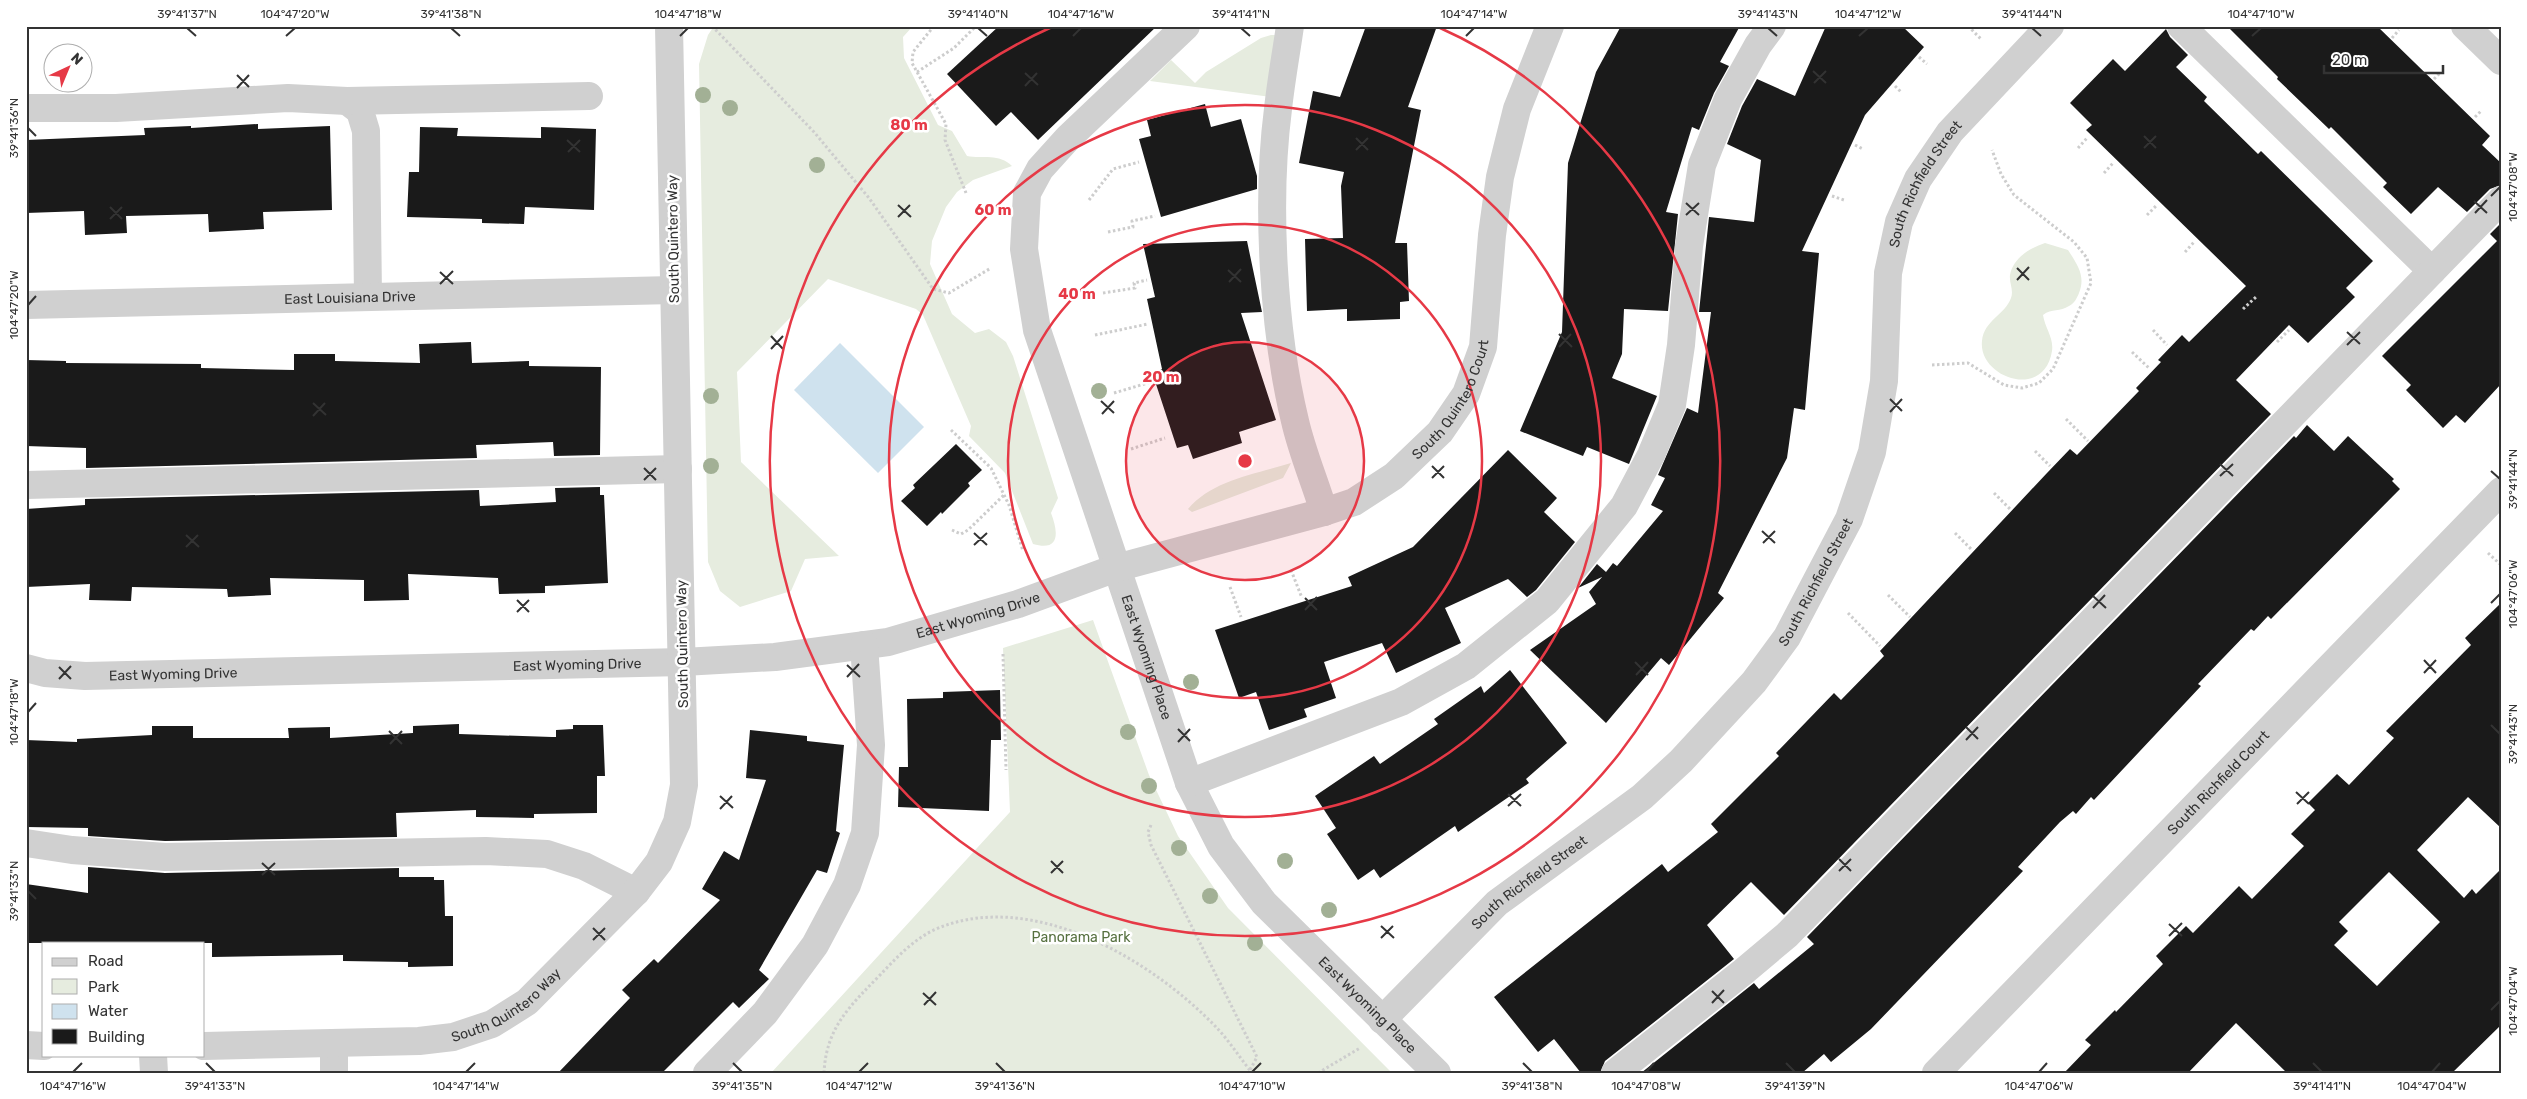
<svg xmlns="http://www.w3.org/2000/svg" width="2527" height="1099" viewBox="0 0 2527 1099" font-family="Rubik,sans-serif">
  <rect width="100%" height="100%" fill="#fff"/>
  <path fill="#e6ecdf" d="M714,26H913L903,37L904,58L938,125L952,131L967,156C983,159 999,153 1012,166L973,180L957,192L946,207L932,241L930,264L952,314L975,333L989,329L1006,342L1013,356L1058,498L1051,513C1058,531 1061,552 1033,544L1005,473L969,436L971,426L923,315L916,309L828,279L737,372L741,462L839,556L805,559L791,591L740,607L720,591L708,562L699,64L708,35Z
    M1271,35H1281L1271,97L1150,81L1171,60L1195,83L1206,72L1261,38Z
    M2045,243L2068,250C2077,264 2086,276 2079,293C2077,298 2074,304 2069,306C2060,312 2052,308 2043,315C2045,328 2054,338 2052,351C2044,401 1978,377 1982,341C1984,320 2005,315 2011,298C2014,290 2009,283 2010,275C2013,258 2030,248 2045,243Z
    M1291,463L1283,478L1192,512L1188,509C1212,480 1256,474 1291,463Z
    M1093,620L1149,775L1178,836L1228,908L1392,1073H771L1010,812L1003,648Z"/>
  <path fill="#cfe2ee" d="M840,343L924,427L878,473L794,390Z"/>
  <path fill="#1a1a1a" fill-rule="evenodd" d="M999,26H1157L1038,140L1011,112L996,126L947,74Z
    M1366,26H1437L1408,107L1421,110L1395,243H1407L1409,301L1400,302V319L1347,321V309L1307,311L1305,239L1343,238L1341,186L1344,172L1299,163L1313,91L1340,97Z
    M1621,26H1740L1720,62L1729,66L1714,93L1699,130L1692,127L1666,212L1678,214L1668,311L1624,309L1622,354L1612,378L1657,396L1629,464L1587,447L1583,456L1520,431L1562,332L1568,163L1596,72Z
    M1826,26H1902L1924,47L1865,115L1802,251L1819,253L1805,410L1794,408L1787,458L1718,593L1724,598L1669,665L1661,658L1606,723L1530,650L1596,604L1589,592L1602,577L1578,588L1597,564L1606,572L1613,563L1617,566L1663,511L1651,505L1665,478L1658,475L1687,408L1698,413L1711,312H1699L1709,217L1754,222L1761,160L1727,144L1742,106L1757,79L1795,96Z
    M2227,26H2377L2490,136L2482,145L2501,163V185L2490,189L2467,212L2438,187L2411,214L2383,187L2387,183L2331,127L2329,129L2277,79L2278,77Z
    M2166,29L2170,37L2188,55L2176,67L2207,97L2204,101L2258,154L2261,151L2373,261L2346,288L2355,297L2308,343L2289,325L2236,380L2271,414L1784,915L1751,882L1707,925L1734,959L1605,1061L1600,1073H1581L1554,1039L1538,1052L1494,997L1662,864L1668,872L1718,832L1711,824L1779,756L1776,753L1834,693L1841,700L1884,656L1880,651L2047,473L2070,449L2077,455L2139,391L2136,388L2161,362L2158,360L2182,335L2189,342L2246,286L2086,130L2092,125L2070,103L2113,59L2125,71Z
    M1205,104L1211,127L1241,119L1257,176V189L1161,217L1139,139L1151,136L1147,120Z
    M258,124V129L330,126L332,210L263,212L264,229L209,232L208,214L126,216L127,233L85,235L84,211L26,213V140L145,135L144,128L191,126V128Z
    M420,127L458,128L457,136L541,138V127L596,129L594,210L525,207L524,224L482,223V219L407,217L409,172H419Z
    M2501,223V384L2465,423L2456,415L2443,428L2406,390L2411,385L2382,356L2497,241L2490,234Z
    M1247,241L1262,312L1241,313L1276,420L1239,432L1242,443L1193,459L1188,445L1177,448L1152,372L1162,369L1147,299L1155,297L1143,244Z
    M471,342L472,363L529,361V366L601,367L600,455L554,456L553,442L476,445L477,458L86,468V448L26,446V360L66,361V363L201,364V368L294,370V354H335V361L420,363L419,344Z
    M2307,425L2334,451L2348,436L2394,479L2392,481L2400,489L2271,619L2268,616L2254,631L2251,629L2198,684L2201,686L2094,800L2091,797L2076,814L2073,811L2060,822L2018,867L2023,871L1871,1029L1831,1062L1824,1054L1802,1073H1641L1754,983L1759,989L1814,944L1807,937L2294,436L2296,438Z
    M956,444L982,470L968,483L970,486L942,514L941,512L927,526L901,501L915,488L913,485Z
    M1508,450L1557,498L1544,512L1575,542L1536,590L1527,597L1508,579L1445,608L1461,643L1396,673L1382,643L1324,662L1336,698L1304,709L1307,717L1269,730L1256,692L1239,698L1215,630L1352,586L1348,577L1413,547Z
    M600,487V495H604L608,583L545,586V593L499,594L498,578L408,574L409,600L364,601V580L270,578L271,595L228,597L227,589L132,587L131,601L89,600L90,584L26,587V509L85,505V499L479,490L480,506L556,502L555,488Z
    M2501,603V828L2468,797L2417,850L2464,898L2472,889L2476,894L2501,869V1025L2452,1073H2287L2236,1023L2188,1073H2064L2091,1045L2085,1040L2115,1010L2116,1012L2163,964L2156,956L2186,926L2193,933L2239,886L2252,899L2304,846L2291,834L2315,810L2308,803L2337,774L2349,785L2394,738L2386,731L2471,645L2465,638ZM2389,872L2440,922L2377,986L2334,945L2348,931L2339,922Z
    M1510,670L1567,743L1526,779L1529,783L1458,832L1455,826L1380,878L1374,869L1358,880L1327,834L1336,828L1315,796L1374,756L1380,764L1438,724L1434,719L1481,686L1484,693Z
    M1000,690L1001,740H991L989,811L898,807L899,767H908L907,699L943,698V692Z
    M459,724V734L552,737H556V730L573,729V725H603L605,776H597V813L534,814V818L476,817V810L396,813L397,837L165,841L88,836V828L26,827V740L77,742V739L152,735V726H193V738H289L288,728L330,727V738L413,733V726Z
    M750,730L807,736V741L844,745L836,831L840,833L827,873L817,870L759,970L769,979L739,1008L733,1002L662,1073H558L630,998L622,990L654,959L658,963L720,900L702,889L724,851L739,860L766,780L746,778Z
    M88,867L165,873L399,868V877H434V880H444L445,916H453V966L408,967V962L343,961V955L212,957V943H26V884L88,893Z"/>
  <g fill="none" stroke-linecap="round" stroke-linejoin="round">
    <path stroke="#cdcdcd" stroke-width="3" stroke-dasharray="2.5 2.5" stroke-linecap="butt" d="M712,26L814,132L869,198L933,289L949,293L991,268
      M934,26L913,52L912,63L946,124L945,140L966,193
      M1968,26L1981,39
      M2392,38L2399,30
      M1919,57L1927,64
      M917,72L954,48L976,26
      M2434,79L2441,72
      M1895,86L1902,93
      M2475,117L2481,111
      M1855,145L1863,149
      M2078,148L2088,137
      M2104,173L2114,162
      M1832,196L1844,200
      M1089,200L1113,169L1139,162
      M2147,215L2157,205
      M1108,232L1133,227L1132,221L1155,216
      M2185,252L2195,241
      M1103,293L1135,288L1134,283L1147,280
      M2243,309L2256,297
      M2153,330L2167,345
      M1095,335L1148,324
      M2277,342L2289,330
      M2132,352L2150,369
      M1932,365L1968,363L2004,385L2022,388L2039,383L2053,369L2091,283L2087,258L2074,242L2014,195L2001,174L1992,150
      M1114,393L1151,382
      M2066,419L2088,441
      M951,430L991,468L1009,505L1023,551
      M1131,449L1165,438
      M2035,451L2050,466
      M1994,493L2010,509
      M952,530L961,534L968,530L1004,495
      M1955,533L1971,549
      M2488,553L2501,565
      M1291,570L1302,598
      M1230,587L1241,617
      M1888,595L1910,617
      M1848,613L1880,646
      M1003,654L1006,770
      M1151,825L1148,832L1151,845L1257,1057L1250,1070
      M824,1073C826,1027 851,1005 881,974C897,957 914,939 936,929C1032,888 1152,960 1217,1028C1230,1042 1240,1058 1252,1073
      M1318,1073L1360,1048"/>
    <g stroke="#d0d0d0" stroke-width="28">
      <path id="s1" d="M1186,26L1068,138L1040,169L1027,193L1024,249L1037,330L1189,783L1221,846L1264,903L1437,1073"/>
      <path d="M1290,26C1286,54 1281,81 1278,109C1266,202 1273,330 1295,421C1302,452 1315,482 1324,512"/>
      <path d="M2181,26L2432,271"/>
      <path d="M2465,26L2501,61"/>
      <path d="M347,101L360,111L366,131L368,297"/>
      <path d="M26,108H116L288,98L347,101L589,96"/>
      <path id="s2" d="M26,305L674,290"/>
      <path d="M26,485L678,469"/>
      <path id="s3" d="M26,668L45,673L85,676L683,662L775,657L888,642L1018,604L1116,568L1324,512L1354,502L1394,476L1440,432L1466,394L1483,347L1492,235L1500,177L1517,109L1550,26"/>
      <path d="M1189,783L1401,702L1466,666L1547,601L1624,506L1651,455L1672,405L1681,345L1689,246L1702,165L1728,99L1758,45L1772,26"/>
      <path d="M26,843L72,850L165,857L486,851L547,854L584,866L636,892"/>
      <path id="s4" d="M1382,1020L1497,903L1642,797L1681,761L1754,682L1787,637L1849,519L1872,452L1884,381L1888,273L1899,222L1918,179L1950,132L2050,26"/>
      <path d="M334,1043V1073"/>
      <path d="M26,1045L44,1046"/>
      <path id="s5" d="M204,1046L419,1041L453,1037L492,1024L527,1002L636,892L659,862L677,822L684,785L669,26"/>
      <path d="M153,1055L154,1073"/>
      <path d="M707,1073L765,1013L815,945L847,885L865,833L871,745L864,645"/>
      <path d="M1615,1073L1743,972L1787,935L2501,200"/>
      <path id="s6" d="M1936,1073L2501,491"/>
    </g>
  </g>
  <g fill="#a2b095">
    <circle cx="703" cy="95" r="8"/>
    <circle cx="730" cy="108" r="8"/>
    <circle cx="817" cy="165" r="8"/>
    <circle cx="1099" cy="391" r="8"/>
    <circle cx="711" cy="396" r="8"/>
    <circle cx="711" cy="466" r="8"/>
    <circle cx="1191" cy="682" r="8"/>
    <circle cx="1128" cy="732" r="8"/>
    <circle cx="1149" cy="786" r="8"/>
    <circle cx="1179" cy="848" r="8"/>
    <circle cx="1285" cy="861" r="8"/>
    <circle cx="1210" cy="896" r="8"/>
    <circle cx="1329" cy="910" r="8"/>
    <circle cx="1255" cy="943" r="8"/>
  </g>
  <path fill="none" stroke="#333" stroke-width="2" d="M187,28L196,36M451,28L460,36M978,28L987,36M1241,28L1250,36M1768,28L1777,36M2032,28L2041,36M286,36L295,28M680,36L688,28M1073,36L1081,28M1466,36L1474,28M1859,36L1868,28M2252,36L2261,28M1813,71L1826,83M1025,73L1038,85M237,75L249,87M1814,83L1826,71M1025,86L1037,73M237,88L249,75M28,128L36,136M2144,136L2156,148M1356,138L1368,150M567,140L580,152M2144,148L2156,136M1356,150L1368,138M568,152L580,140M2491,196L2500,187M2474,201L2487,213M1686,203L1699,215M898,205L911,217M110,207L122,219M2475,213L2487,200M1686,215L1699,203M898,217L910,205M110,219L122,207M2017,268L2029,280M1228,270L1241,282M440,272L453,284M2017,280L2029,267M1229,282L1241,269M440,284L453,271M28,305L36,296M2347,332L2360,344M1559,334L1572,347M771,336L783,349M2347,345L2360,332M1559,347L1571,334M771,349L783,336M1890,399L1902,411M1101,401L1114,413M313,403L326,415M1890,412L1902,399M1102,414L1114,401M313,416L325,403M2220,464L2233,476M1432,466L1444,478M644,468L656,480M2491,471L2500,479M2220,476L2233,464M1432,478L1444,466M644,480L656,468M1762,531L1775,543M974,533L987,545M186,535L199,547M1763,543L1775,531M974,545L987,533M186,547L198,535M2093,596L2106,608M1305,598L1317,610M517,600L529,612M2491,603L2500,594M2093,608L2105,595M1305,610L1317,597M517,612L529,600M2424,660L2436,673M1635,662L1648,675M847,665L860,677M59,667L71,679M2424,673L2436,660M1636,675L1648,662M847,677L859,664M59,679L71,666M28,712L36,703M2491,725L2500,734M1966,727L1978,739M1178,729L1190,741M389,731L402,744M1966,740L1978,727M1178,742L1190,729M390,744L402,731M2296,792L2309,804M1508,794L1521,806M720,796L733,808M2297,804L2309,792M1508,806L1521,794M720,809L732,796M1839,859L1851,871M1051,861L1063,873M262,863L275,875M1839,871L1851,859M1051,873L1063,861M262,875L275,863M28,891L36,899M2169,924L2182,936M1381,926L1394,938M593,928L605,940M2169,936L2182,923M1381,938L1393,926M593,940L605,928M1712,991L1724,1003M923,993L936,1005M1712,1003L1724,990M924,1005L936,992M2491,1010L2500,1001M206,1063L215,1072M733,1063L742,1072M996,1063L1005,1072M1523,1063L1532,1072M1786,1063L1795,1072M2313,1063L2322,1072M73,1072L82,1063M466,1072L475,1063M859,1072L868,1063M1252,1072L1261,1063M1646,1072L1654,1063M2039,1072L2047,1063M2432,1072L2440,1063"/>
  <circle cx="1245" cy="461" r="119" fill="#e63946" fill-opacity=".12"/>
  <g fill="none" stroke="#e63946" stroke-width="2.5">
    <circle cx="1245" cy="461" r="119"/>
    <circle cx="1245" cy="461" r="237"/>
    <circle cx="1245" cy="461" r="356"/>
    <path d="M1438 27A475 475 0 1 1 1052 27"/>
  </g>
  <g text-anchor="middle" stroke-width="5" stroke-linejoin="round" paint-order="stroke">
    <g font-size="14" fill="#333" stroke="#fff">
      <text dy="5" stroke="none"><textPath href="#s4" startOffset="1042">South Richfield Street</textPath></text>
      <text transform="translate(673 239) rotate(-91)" y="5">South Quintero Way</text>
      <text dy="5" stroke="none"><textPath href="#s2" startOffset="324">East Louisiana Drive</textPath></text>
      <text dy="5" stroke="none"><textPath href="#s3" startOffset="1496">South Quintero Court</textPath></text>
      <text dy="5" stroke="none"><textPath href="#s4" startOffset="622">South Richfield Street</textPath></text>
      <text dy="5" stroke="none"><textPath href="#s3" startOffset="958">East Wyoming Drive</textPath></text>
      <text transform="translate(682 644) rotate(-91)" y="5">South Quintero Way</text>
      <text dy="5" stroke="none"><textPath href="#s1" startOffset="715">East Wyoming Place</textPath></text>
      <text dy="5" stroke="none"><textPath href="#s3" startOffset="552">East Wyoming Drive</textPath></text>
      <text dy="5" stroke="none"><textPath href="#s3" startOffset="148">East Wyoming Drive</textPath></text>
      <text dy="5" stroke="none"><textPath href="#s6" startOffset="405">South Richfield Court</textPath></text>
      <text dy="5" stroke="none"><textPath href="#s4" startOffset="202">South Richfield Street</textPath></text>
      <text dy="5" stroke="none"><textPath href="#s5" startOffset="312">South Quintero Way</textPath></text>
      <text dy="5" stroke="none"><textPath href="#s1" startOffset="1135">East Wyoming Place</textPath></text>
    </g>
    <g font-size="14" fill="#56703f" stroke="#fff">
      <text x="1081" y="942">Panorama Park</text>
    </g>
  </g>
  <circle cx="1245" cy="461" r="8" fill="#e63946" stroke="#fff" stroke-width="2.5"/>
  <g font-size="15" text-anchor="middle" font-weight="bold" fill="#e63946" stroke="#fff" stroke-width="5" stroke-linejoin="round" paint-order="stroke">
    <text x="909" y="130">80 m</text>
    <text x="993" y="215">60 m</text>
    <text x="1077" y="299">40 m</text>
    <text x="1161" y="382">20 m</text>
  </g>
  <rect width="2527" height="1099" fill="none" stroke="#ffffff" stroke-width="55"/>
  <rect x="42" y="942" width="162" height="115" fill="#ffffff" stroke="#adadad"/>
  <rect x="52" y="958" width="25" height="8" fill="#d0d0d0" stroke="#adadad"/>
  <text x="88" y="966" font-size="15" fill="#333333">Road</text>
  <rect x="52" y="979" width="25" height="15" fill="#e6ecdf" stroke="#adadad"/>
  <text x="88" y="992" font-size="15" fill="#333333">Park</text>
  <rect x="52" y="1004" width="25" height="15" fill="#cfe2ee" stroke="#adadad"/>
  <text x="88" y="1016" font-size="15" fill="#333333">Water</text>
  <rect x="52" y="1029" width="25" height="15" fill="#1a1a1a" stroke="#adadad"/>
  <text x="88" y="1042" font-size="15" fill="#333333">Building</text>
  <g transform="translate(68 68) rotate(44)"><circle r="24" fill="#ffffff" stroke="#adadad"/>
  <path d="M0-4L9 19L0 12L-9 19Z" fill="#e63946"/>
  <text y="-8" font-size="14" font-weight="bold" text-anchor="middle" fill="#333333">N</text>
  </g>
  <path d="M2324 65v8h119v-8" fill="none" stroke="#333333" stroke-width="2.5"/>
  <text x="2332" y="65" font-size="15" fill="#333333" stroke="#ffffff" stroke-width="4" paint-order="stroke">20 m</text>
  <rect x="28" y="28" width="2472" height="1044" fill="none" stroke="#333" stroke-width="2"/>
  <g font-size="12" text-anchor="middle" fill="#333">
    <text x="187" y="18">39°41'37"N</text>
    <text x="295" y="18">104°47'20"W</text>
    <text x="451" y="18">39°41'38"N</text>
    <text x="688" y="18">104°47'18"W</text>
    <text x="978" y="18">39°41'40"N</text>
    <text x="1081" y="18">104°47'16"W</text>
    <text x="1241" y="18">39°41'41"N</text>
    <text x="1474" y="18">104°47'14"W</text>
    <text x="1768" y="18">39°41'43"N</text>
    <text x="1868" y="18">104°47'12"W</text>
    <text x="2032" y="18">39°41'44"N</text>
    <text x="2261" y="18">104°47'10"W</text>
    <text transform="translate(14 128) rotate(-90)" y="4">39°41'36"N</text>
    <text transform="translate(2513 187) rotate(-90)" y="4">104°47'08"W</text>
    <text transform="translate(14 305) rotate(-90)" y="4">104°47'20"W</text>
    <text transform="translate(2513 479) rotate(-90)" y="4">39°41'44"N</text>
    <text transform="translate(2513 594) rotate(-90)" y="4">104°47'06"W</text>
    <text transform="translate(14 712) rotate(-90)" y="4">104°47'18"W</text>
    <text transform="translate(2513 734) rotate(-90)" y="4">39°41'43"N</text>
    <text transform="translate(14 891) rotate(-90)" y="4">39°41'33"N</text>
    <text transform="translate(2513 1001) rotate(-90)" y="4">104°47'04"W</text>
    <text x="73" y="1090">104°47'16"W</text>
    <text x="215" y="1090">39°41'33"N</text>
    <text x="466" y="1090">104°47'14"W</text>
    <text x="742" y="1090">39°41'35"N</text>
    <text x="859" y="1090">104°47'12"W</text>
    <text x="1005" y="1090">39°41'36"N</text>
    <text x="1252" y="1090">104°47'10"W</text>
    <text x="1532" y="1090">39°41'38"N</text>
    <text x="1646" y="1090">104°47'08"W</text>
    <text x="1795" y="1090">39°41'39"N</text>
    <text x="2039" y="1090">104°47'06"W</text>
    <text x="2322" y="1090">39°41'41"N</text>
    <text x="2432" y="1090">104°47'04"W</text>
  </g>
</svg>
